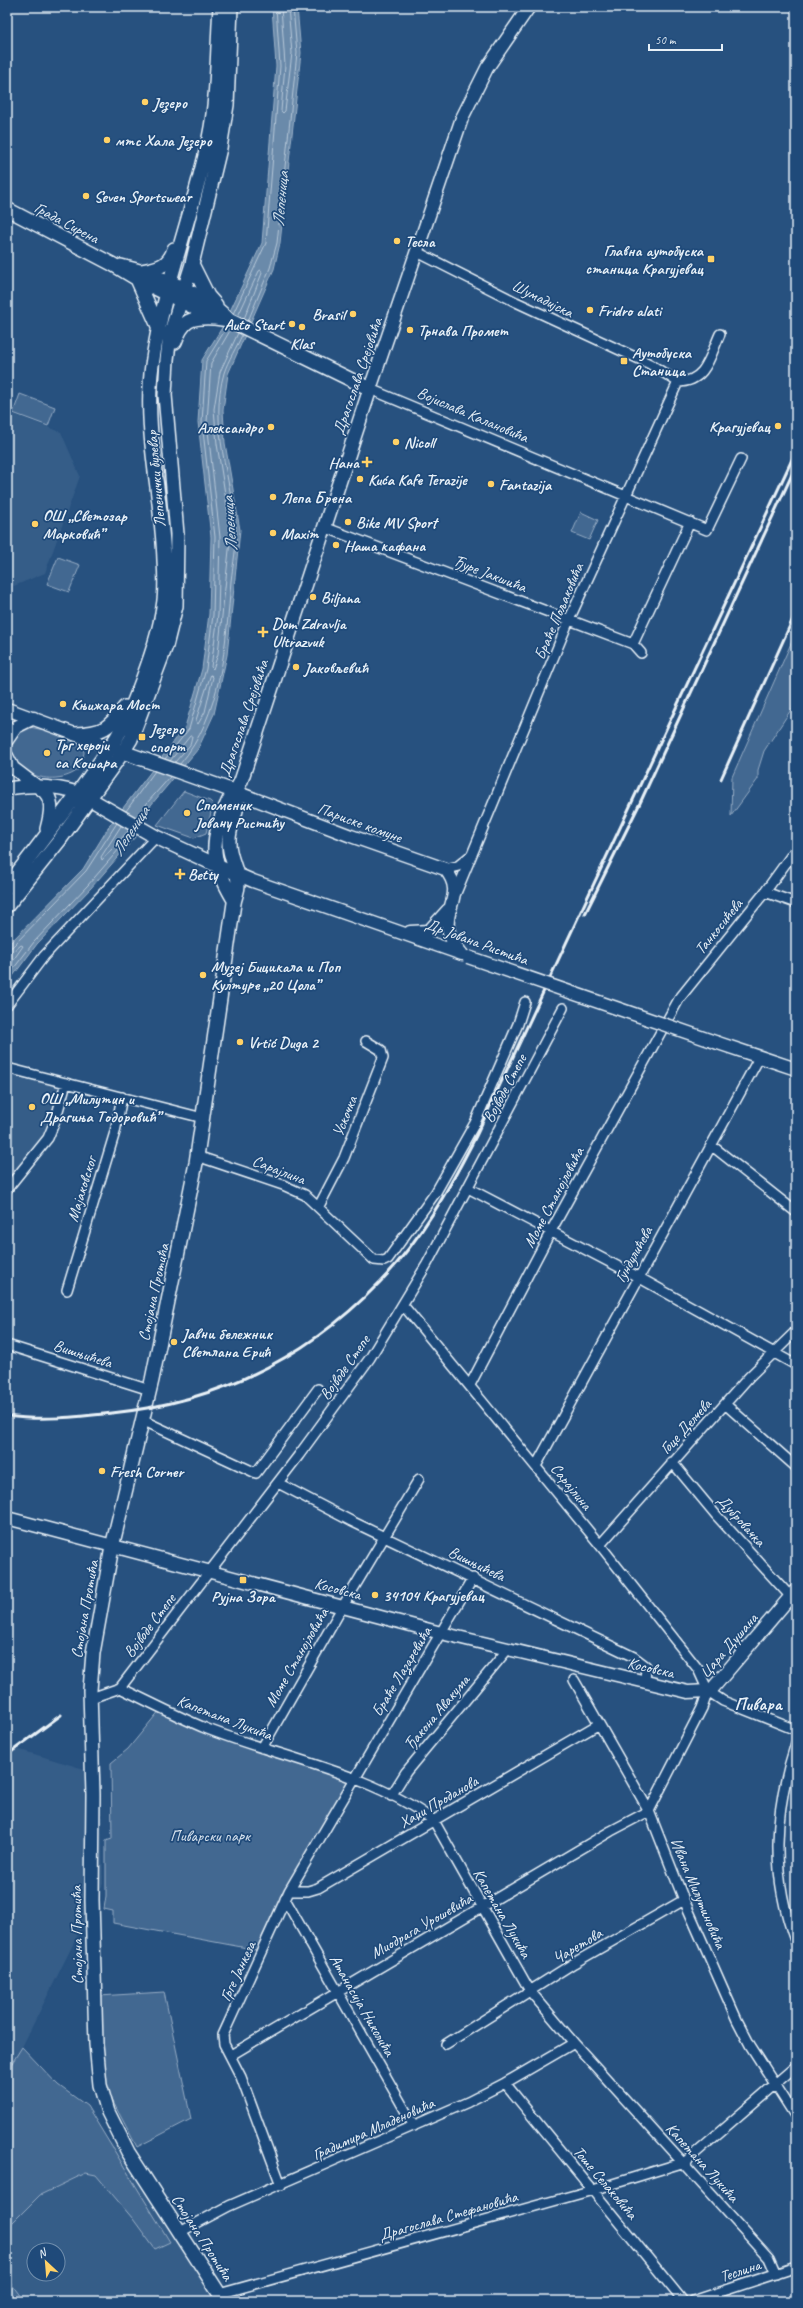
<svg xmlns="http://www.w3.org/2000/svg" width="803" height="2308" viewBox="0 0 803 2308" font-family="Caveat,sans-serif">
  <rect width="100%" height="100%" fill="#27517f"/>
  <filter id="ink" filterUnits="userSpaceOnUse"><feTurbulence type="fractalNoise" baseFrequency=".025" numOctaves="2"/><feDisplacementMap in="SourceGraphic" scale="8" xChannelSelector="R" yChannelSelector="G"/><feConvolveMatrix kernelMatrix="1 2 1 2 8 2 1 2 1" color-interpolation-filters="sRGB"/></filter>
  <g filter="url(#ink)">
    <path fill="#355d88" fill-rule="evenodd" d="M7,412L61,432L80,476L45,573L14,586L7,584Z
      M7,1071L62,1086L50,1128L7,1185Z
      M7,1746L101,1774L103,1884L22,2047L139,2173L226,2301H7ZM34,2250H58V2274H34Z"/>
    <path fill="#436891" stroke="#96acc4" d="M20,394L55,407L48,426L13,413Z
      M581,512L598,520L589,540L572,533Z
      M58,557L80,565L69,592L47,584Z
      M796,632V702L764,751L758,770V779L731,816L732,777Z
      M7,715L18,719L7,730Z
      M30,727L53,732L83,746L84,753L79,769C53,791 0,771 13,738C17,731 22,728 30,727Z
      M184,791L210,801L213,804L206,833L194,838L157,825Z
      M160,1710L352,1781L263,1951L113,1923V1911L104,1909L106,1896V1841L112,1839L111,1763L128,1749Z
      M164,1992L191,2119L137,2147L104,2085L99,1996Z
      M22,2047L58,2085L87,2106L170,2242L155,2249L133,2219L96,2175L86,2173L40,2195L9,2226L7,2236V2071Z
      M7,2278L24,2301H7Z"/>
    <path fill="#6b8aaa" stroke="#9db3c9" d="M272,7H297L301,53L280,243L274,269L228,374L223,410L225,443L240,530L227,655L214,714L198,749L151,805L136,836L91,888L37,944L7,984V946L83,869L110,825L185,727L202,669L209,614L211,537L198,422L202,360L223,326L262,243L276,66Z"/>
    <g fill="none" stroke-linecap="round" stroke-linejoin="round">
      <path stroke="#b6c8d9" stroke-width="1" d="M281,7L285,65L281,111L283,113L285,111L292,53L288,7
        M233,314L266,243L280,66L276,7
        M238,316L259,271L261,270L262,273L244,319
        M248,321L270,268L277,243L297,53L293,7
        M231,329L211,363L207,422L220,537L218,615L211,667L213,669L218,654L231,531L217,444L214,409L220,372L238,333
        M211,675L213,677L205,712L198,724L196,721Z
        M165,759L189,729L206,669L213,615L215,537L202,422L206,361L227,327
        M170,761L190,736H192L190,745L175,762
        M180,764C222,715 226,643 231,581C233,564 237,546 236,529C231,478 209,425 224,373C228,360 237,347 242,335
        M126,811L155,771
        M140,819L147,803L170,777
        M121,826L101,857L102,860L129,830
        M7,948L12,947L86,871L117,823
        M7,953L13,952L21,945L23,946L7,969
        M7,977L34,942L88,885L133,833"/>
      <g stroke="#e8f1f8" stroke-width="12">
        <path id="minor" d="M417,252L516,302L650,364L678,382
          M678,382C706,382 710,356 720,334
          M370,389L707,530L741,459
          M324,527L633,644L641,653
          M633,644L690,522
          M445,869L458,866L469,857
          M765,892L796,903
          M456,893L569,620L678,382
          M7,1005L44,956L156,837
          M7,1068L203,1118
          M711,1145L796,1212
          M197,1156L283,1185L305,1195L374,1260L384,1261L388,1259L436,1192L475,1123L518,1024L525,1002
          M468,1188L638,1277L796,1365
          M7,1189L48,1138L55,1121L66,1083
          M319,1206L344,1158L383,1058L381,1050L366,1041
          M67,1290L115,1132L122,1097
          M403,1305L600,1545L698,1669L708,1691
          M7,1345L150,1390
          M470,1385L551,1231L679,999L765,892L796,849
          M725,1404L796,1467
          M142,1420L256,1473L318,1389
          M672,1462L716,1515L790,1596
          M536,1466L759,1058
          M278,1483L351,1521L634,1657L646,1666L645,1683
          M600,1545L749,1377L796,1331
          M574,1680L649,1811L684,1900L737,2020L750,2045L796,2117
          M120,1688C148,1701 176,1716 205,1728C277,1757 372,1773 434,1821L530,1991L574,2043L769,2258L776,2274
          M708,1691L723,1701L796,1730
          M91,1698L120,1688L299,1455L370,1358L427,1264L563,1008
          M796,1743C774,1811 770,1875 796,1943
          M262,1748L343,1606L419,1479
          M391,1796L406,1772L508,1649
          M649,1811L702,1708L708,1691
          M289,1891H308L318,1888L599,1724
          M285,1899L414,2126
          M446,2044L574,1963L684,1900
          M231,2055L611,1831L649,1811
          M505,2083L683,2301
          M281,2185L241,2077L224,2044L223,2035L289,1891L473,1578
          M180,2232L229,2206L468,2102L505,2083L574,2043
          M219,2294L593,2190L685,2162L796,2066
          M693,2301L796,2267"/>
      </g>
      <g stroke="#e8f1f8" stroke-width="15">
        <path id="tertiary" d="M370,389L462,118L487,68L529,7
          M7,709L118,750
          M7,740L16,727L34,718
          M7,756L13,768L38,787
          M7,789C29,784 66,786 86,796
          M236,792L351,836L445,869C472,901 427,913 461,953
          M218,866L253,881L462,954
          M410,932L429,931L448,910
          M718,1043L796,1069
          M7,1518L441,1633L688,1692L708,1691L713,1688L796,1590"/>
      </g>
      <g stroke="#e8f1f8" stroke-width="16">
        <path id="secondary" d="M7,209L112,264L137,279L215,318L229,320L370,389L241,781C237,790 231,795 227,804C208,843 212,863 234,900
          M192,264L208,296L216,305
          M121,266C156,274 205,294 229,320
          M142,271C158,268 169,266 174,249
          M137,279L158,326
          M175,342C183,320 190,317 213,318
          M75,734C103,733 108,729 125,707
          M123,752L236,792
          M40,788C55,797 51,814 47,829
          M90,799L156,837L218,866
          M7,886C43,840 80,792 113,743C131,717 159,639 163,607C166,592 165,576 164,560C162,495 143,430 152,365C163,287 193,214 209,138C218,95 217,50 220,7
          M7,906L59,841L123,752L131,739L166,646L176,606L177,534L165,395L167,360L170,335L192,264L220,148L227,105L231,7
          M224,2301L128,2152L108,2112L100,2085L96,2044L92,1900L93,1795L90,1690L93,1653L112,1547L152,1380L196,1163L234,903C235,896 239,890 238,882C237,867 228,856 229,840C229,823 241,810 236,792"/>
      </g>
      <use href="#minor" stroke="#1f4a7a" stroke-width="9"/>
      <use href="#tertiary" stroke="#1f4a7a" stroke-width="12"/>
      <use href="#secondary" stroke="#1f4a7a" stroke-width="13"/>
      <path stroke="#e8f1f8" stroke-width="3" d="M721,779L796,612
        M585,914L640,803L796,466
        M7,1416C42,1421 77,1417 112,1413C217,1402 307,1358 380,1282C421,1240 450,1187 476,1136L796,451
        M7,1755L61,1715"/>
      <g stroke="#e8f1f8" stroke-width="15" stroke-linecap="butt">
        <path id="tertiary-bridge" d="M468,957L718,1043"/>
      </g>
      <use href="#tertiary-bridge" stroke="#1f4a7a" stroke-width="12"/>
    </g>
  </g>
  <g fill="#ffd166" stroke="#1f4a7a" stroke-width="1.5">
    <circle cx="145" cy="102" r="4"/>
    <circle cx="107" cy="140" r="4"/>
    <circle cx="86" cy="196" r="4"/>
    <circle cx="397" cy="241" r="4"/>
    <rect x="707" y="255" width="8" height="8" rx="2"/>
    <circle cx="590" cy="310" r="4"/>
    <circle cx="353" cy="314" r="4"/>
    <circle cx="292" cy="324" r="4"/>
    <circle cx="302" cy="327" r="4"/>
    <circle cx="410" cy="330" r="4"/>
    <rect x="620" y="357" width="8" height="8" rx="2"/>
    <circle cx="778" cy="426" r="4"/>
    <circle cx="271" cy="427" r="4"/>
    <circle cx="396" cy="442" r="4"/>
    <path d="M365 456h4v4h4v4h-4v4h-4v-4h-4v-4h4z"/>
    <circle cx="360" cy="479" r="4"/>
    <circle cx="491" cy="484" r="4"/>
    <circle cx="273" cy="497" r="4"/>
    <circle cx="348" cy="522" r="4"/>
    <circle cx="35" cy="524" r="4"/>
    <circle cx="273" cy="533" r="4"/>
    <circle cx="336" cy="545" r="4"/>
    <circle cx="313" cy="597" r="4"/>
    <path d="M261 626h4v4h4v4h-4v4h-4v-4h-4v-4h4z"/>
    <circle cx="296" cy="667" r="4"/>
    <circle cx="63" cy="704" r="4"/>
    <rect x="138" y="733" width="8" height="8" rx="2"/>
    <circle cx="47" cy="753" r="4"/>
    <circle cx="187" cy="813" r="4"/>
    <path d="M178 868h4v4h4v4h-4v4h-4v-4h-4v-4h4z"/>
    <circle cx="203" cy="975" r="4"/>
    <circle cx="240" cy="1042" r="4"/>
    <circle cx="32" cy="1107" r="4"/>
    <circle cx="174" cy="1342" r="4"/>
    <circle cx="102" cy="1471" r="4"/>
    <rect x="239" y="1576" width="8" height="8" rx="2"/>
    <circle cx="375" cy="1595" r="4"/>
  </g>
  <g text-anchor="middle" stroke-width="3.5" stroke-linejoin="round" paint-order="stroke">
    <g font-size="16" font-weight="bold" fill="#e8f1f8" stroke="#1f4a7a" text-anchor="start">
      <text x="153" y="108">Језеро</text>
      <text x="115" y="146">мтс Хала Језеро</text>
      <text x="94" y="202">Seven Sportswear</text>
      <text x="405" y="247">Тесла</text>
      <text x="703" y="256" text-anchor="end">Главна аутобуска<tspan x="703" dy="18">станица Крагујевац</tspan></text>
      <text x="598" y="316">Fridro alati</text>
      <text x="345" y="320" text-anchor="end">Brasil</text>
      <text x="284" y="330" text-anchor="end">Auto Start</text>
      <text x="418" y="336">Трнава Промет</text>
      <text x="302" y="349" text-anchor="middle">Klas</text>
      <text x="632" y="358">Аутобуска<tspan x="632" dy="18">Станица</tspan></text>
      <text x="770" y="432" text-anchor="end">Крагујевац</text>
      <text x="263" y="433" text-anchor="end">Александро</text>
      <text x="404" y="448">Nicoll</text>
      <text x="359" y="468" text-anchor="end">Нана</text>
      <text x="368" y="485">Kuća Kafe Terazije</text>
      <text x="499" y="490">Fantazija</text>
      <text x="281" y="503">Лепа Брена</text>
      <text x="43" y="521">ОШ „Светозар<tspan x="43" dy="18">Марковић”</tspan></text>
      <text x="356" y="528">Bike MV Sport</text>
      <text x="281" y="539">Maxim</text>
      <text x="344" y="551">Наша кафана</text>
      <text x="321" y="603">Biljana</text>
      <text x="272" y="629">Dom Zdravlja<tspan x="272" dy="18">Ultrazvuk</tspan></text>
      <text x="304" y="673">Јаковљевић</text>
      <text x="71" y="710">Књижара Мост</text>
      <text x="150" y="734">Језеро<tspan x="150" dy="18">спорт</tspan></text>
      <text x="55" y="750">Трг хероји<tspan x="55" dy="18">са Кошара</tspan></text>
      <text x="195" y="810">Споменик<tspan x="195" dy="18">Јовану Ристићу</tspan></text>
      <text x="188" y="880">Betty</text>
      <text x="211" y="972">Музеј Бицикала и Поп<tspan x="211" dy="18">Културе „20 Цола”</tspan></text>
      <text x="248" y="1048">Vrtić Duga 2</text>
      <text x="40" y="1104">ОШ „Милутин и<tspan x="40" dy="18">Драгиња Тодоровић”</tspan></text>
      <text x="182" y="1339">Јавни бележник<tspan x="182" dy="18">Светлана Ерић</tspan></text>
      <text x="110" y="1477">Fresh Corner</text>
      <text x="383" y="1601">34104 Крагујевац</text>
      <text x="243" y="1602" text-anchor="middle">Рујна Зора</text>
    </g>
    <g font-size="16" fill="#e8f1f8" stroke="#1f4a7a">
      <text transform="translate(67 222) rotate(28)" y="6">Града Сирена</text>
      <text transform="translate(543 298) rotate(26)" y="6">Шумадијска</text>
      <text transform="translate(357 376) rotate(-71)" y="6">Драгослава Срејовића</text>
      <text transform="translate(473 414) rotate(23)" y="6">Војислава Калановића</text>
      <text transform="translate(155 479) rotate(-95)" y="6">Лепенички булевар</text>
      <text transform="translate(490 573) rotate(21)" y="6">Ђуре Јакшића</text>
      <text transform="translate(558 611) rotate(-67)" y="6">Браће Пољаковића</text>
      <text transform="translate(243 718) rotate(-71)" y="6">Драгослава Срејовића</text>
      <text transform="translate(360 822) rotate(20)" y="6">Париске комуне</text>
      <text transform="translate(718 926) rotate(-51)" y="6">Танкосићева</text>
      <text transform="translate(477 941) rotate(20)" y="6">Др Јована Ристића</text>
      <text transform="translate(504 1088) rotate(-62)" y="6">Војводе Степе</text>
      <text transform="translate(344 1116) rotate(-68)" y="6">Ускочка</text>
      <text transform="translate(279 1169) rotate(21)" y="6">Сарајлина</text>
      <text transform="translate(81 1189) rotate(-73)" y="6">Мајаковског</text>
      <text transform="translate(553 1197) rotate(-62)" y="6">Моме Станојловића</text>
      <text transform="translate(633 1254) rotate(-61)" y="6">Гундулићева</text>
      <text transform="translate(153 1292) rotate(-78)" y="6">Стојана Протића</text>
      <text transform="translate(83 1353) rotate(18)" y="6">Вишњићева</text>
      <text transform="translate(344 1367) rotate(-55)" y="6">Војводе Степе</text>
      <text transform="translate(685 1426) rotate(-48)" y="6">Гоце Делчева</text>
      <text transform="translate(572 1486) rotate(51)" y="6">Сарајлина</text>
      <text transform="translate(742 1520) rotate(48)" y="6">Дубровачка</text>
      <text transform="translate(477 1563) rotate(26)" y="6">Вишњићева</text>
      <text transform="translate(338 1588) rotate(15)" y="6">Косовска</text>
      <text transform="translate(84 1609) rotate(-80)" y="6">Стојана Протића</text>
      <text transform="translate(149 1625) rotate(-53)" y="6">Војводе Степе</text>
      <text transform="translate(728 1645) rotate(-49)" y="6">Цара Душана</text>
      <text transform="translate(296 1657) rotate(-60)" y="6">Моме Станојловића</text>
      <text transform="translate(651 1667) rotate(13)" y="6">Косовска</text>
      <text transform="translate(401 1671) rotate(-59)" y="6">Браће Лазаревића</text>
      <text transform="translate(436 1712) rotate(-50)" y="6">Ђакона Авакума</text>
      <text transform="translate(225 1717) rotate(21)" y="6">Капетана Лукића</text>
      <text transform="translate(438 1801) rotate(-30)" y="6">Хаџи Проданова</text>
      <text transform="translate(699 1893) rotate(67)" y="6">Ивана Милутиновића</text>
      <text transform="translate(503 1913) rotate(60)" y="6">Капетана Лукића</text>
      <text transform="translate(421 1925) rotate(-30)" y="6">Миодрага Урошевића</text>
      <text transform="translate(76 1935) rotate(-91)" y="6">Стојана Протића</text>
      <text transform="translate(577 1945) rotate(-31)" y="6">Чаретова</text>
      <text transform="translate(237 1971) rotate(-65)" y="6">Грге Јанкеза</text>
      <text transform="translate(363 2005) rotate(60)" y="6">Атанасија Николића</text>
      <text transform="translate(373 2128) rotate(-24)" y="6">Градимира Младеновића</text>
      <text transform="translate(703 2162) rotate(48)" y="6">Капетана Лукића</text>
      <text transform="translate(606 2182) rotate(50)" y="6">Тоше Селаковића</text>
      <text transform="translate(448 2215) rotate(-16)" y="6">Драгослава Стефановића</text>
      <text transform="translate(203 2237) rotate(57)" y="6">Стојана Протића</text>
      <text transform="translate(740 2270) rotate(-18)" y="6">Теслина</text>
    </g>
    <g font-size="16" fill="#d8e3ee" stroke="#1f4a7a">
      <text x="210" y="1841">Пиварски парк</text>
    </g>
    <g font-size="17" font-style="italic" fill="#d5e2ec" stroke="#1f4a7a">
      <text transform="translate(280 199) rotate(-85)" y="6">Лепеница</text>
      <text transform="translate(229 524) rotate(-94)" y="6">Лепеница</text>
      <text transform="translate(130 831) rotate(-57)" y="6">Лепеница</text>
    </g>
    <g font-size="18" font-weight="bold" fill="#e8f1f8" stroke="#1f4a7a">
      <text x="758" y="1710">Пивара</text>
    </g>
  </g>
  <rect width="803" height="2308" fill="none" stroke="#1f4a7a" stroke-width="24"/>
  <rect x="12" y="12" width="779" height="2284" fill="none" stroke="#e8f1f8" stroke-width="1.5" filter="url(#ink)"/>
  <g transform="translate(46 2262) rotate(334)"><circle r="19" fill="#1f4a7a" stroke="#6f8dac"/>
  <path d="M0-3L7 15L0 10L-7 15Z" fill="#ffd166"/>
  <text y="-6" font-size="11" font-weight="bold" text-anchor="middle" fill="#e8f1f8">N</text>
  </g>
  <path d="M649 44v6h73v-6" fill="none" stroke="#e8f1f8" stroke-width="2"/>
  <text x="655" y="44" font-size="12" fill="#e8f1f8" stroke="#1f4a7a" stroke-width="3" paint-order="stroke">50 m</text>
</svg>
